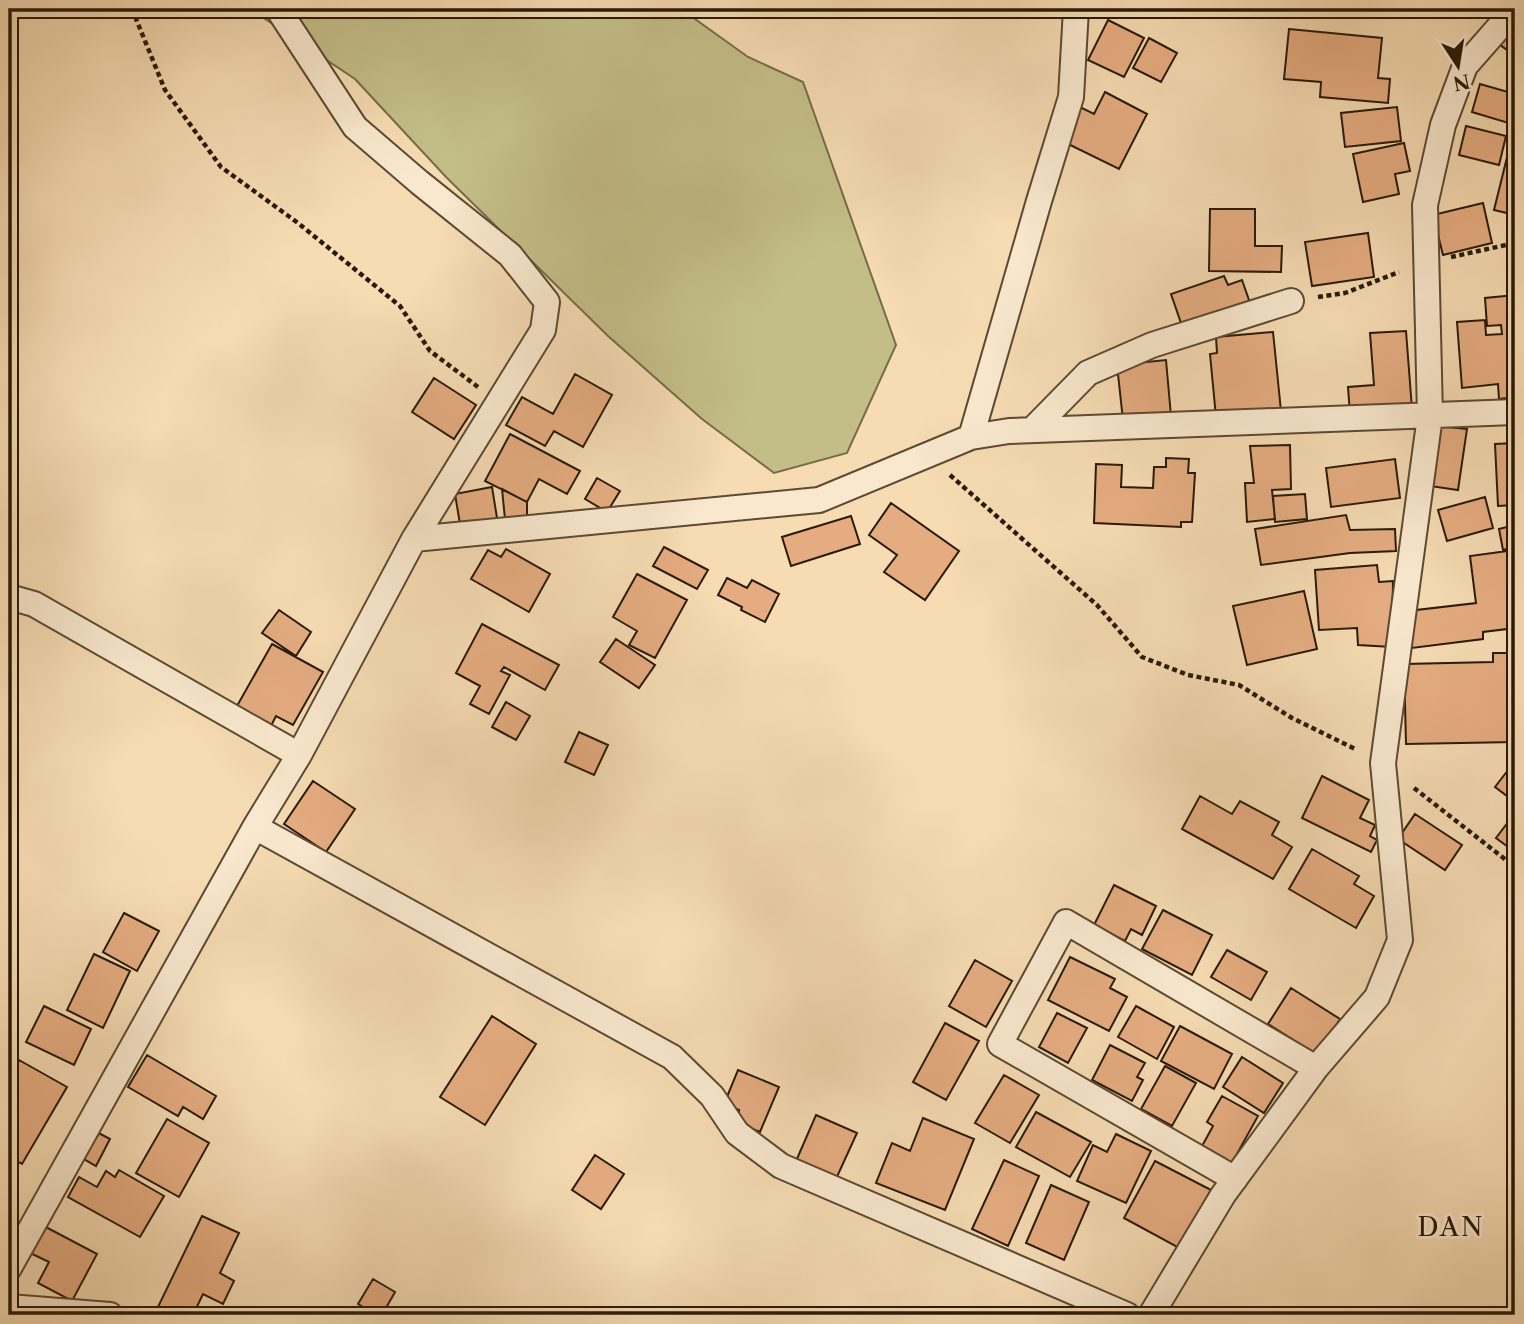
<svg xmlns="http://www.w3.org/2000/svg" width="1524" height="1324" viewBox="0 0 1524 1324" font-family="'Libre Caslon Text',serif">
  <rect width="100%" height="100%" fill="#f6dbb3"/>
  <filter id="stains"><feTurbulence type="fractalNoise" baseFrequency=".00286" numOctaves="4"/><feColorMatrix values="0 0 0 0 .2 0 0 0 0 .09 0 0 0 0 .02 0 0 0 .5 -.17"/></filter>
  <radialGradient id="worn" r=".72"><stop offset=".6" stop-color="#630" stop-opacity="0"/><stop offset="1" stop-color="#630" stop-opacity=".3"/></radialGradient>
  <path fill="#c3be88" stroke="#766c48" stroke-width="2" d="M250,9H681L748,57L803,82L896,345L847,453L774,473L702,419L608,336L446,177L355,79Z"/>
  <path fill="#e5ac81" stroke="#291a07" stroke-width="2" d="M1515,18V47L1511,53L1495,41Z
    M1108,20L1144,38L1124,77L1088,60Z
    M1289,29L1382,38L1378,78L1390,79L1388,103L1320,97L1321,82L1284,79Z
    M1149,38L1177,53L1161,82L1133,68Z
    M1480,84L1515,94V125L1472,112Z
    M1105,92L1147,114L1119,169L1060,140L1078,106L1094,114Z
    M1397,107L1401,141L1345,147L1341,113Z
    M1466,126L1506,136L1499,165L1459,155Z
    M1512,137L1515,138V215L1494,210Z
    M1404,143L1410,171L1395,174L1399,194L1363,202L1353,154Z
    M1483,203L1492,243L1443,255L1433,215Z
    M1210,209H1255V246H1282L1281,272L1209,271Z
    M1368,233L1374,277L1312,286L1305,242Z
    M1224,276L1228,285L1242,280L1250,303L1182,326L1171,294Z
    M1515,295V397L1499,399L1498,384L1462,388L1457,322L1485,320L1486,335L1502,334L1501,325L1487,326L1485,298Z
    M1406,331L1412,409L1350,414L1348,387L1374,385L1370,333Z
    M1273,332L1281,411L1216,417L1210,354L1217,353L1216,337Z
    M1166,360L1171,416L1123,420L1117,365Z
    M575,374L612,395L583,447L554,431L545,446L506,425L522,397L553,414Z
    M434,378L476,405L454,439L412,412Z
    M1438,426L1467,429L1458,490L1430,486Z
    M510,434L580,471L567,494L539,479L527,502L485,481Z
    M1515,443V505L1498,506L1495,444Z
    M1290,445L1291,489L1272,490L1275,519L1247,522L1245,483H1254L1250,446Z
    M1166,458L1189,459L1188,473H1195L1192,522H1181V527L1094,523L1096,464L1122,465L1121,487L1153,488L1154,467H1166Z
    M1395,459L1400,498L1331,507L1326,468Z
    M597,478L620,491L607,512L585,499Z
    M492,487L498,524L461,530L455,494Z
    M502,489L527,502V517L505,519Z
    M1305,494L1307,519L1275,522L1273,496Z
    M1485,497L1493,528L1447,541L1438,510Z
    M891,503L959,551L925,600L884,572L897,555L869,535Z
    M1346,515L1350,530L1395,529L1396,551L1350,553L1261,565L1255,529Z
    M851,516L860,544L791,566L782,537Z
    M1515,525V547L1503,550L1499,529Z
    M664,547L708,570L697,589L653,566Z
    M506,549L550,574L529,612L471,579L488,550L501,557Z
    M1515,550V628L1483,632V639L1412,648L1408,611L1476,603L1470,556Z
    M1377,565L1379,582L1393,581L1392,647L1358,645L1357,628L1319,630L1315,570Z
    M637,574L687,600L655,658L629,645L637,631L613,617Z
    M727,578L747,588L752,580L779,594L765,622L741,610L742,607L718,595Z
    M1304,591L1317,649L1247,665L1233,606Z
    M279,610L311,632L296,656L262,633Z
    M482,624L559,665L545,690L504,667L501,671L510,675L489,714L470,704L480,686L456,673Z
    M616,639L655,665L639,688L600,662Z
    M272,644L323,672L293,725L276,716L268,732L233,713Z
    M1493,653H1515V742L1406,744L1404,664L1493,662Z
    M506,702L530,716L516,740L492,727Z
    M579,732L608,745L594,775L565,762Z
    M1512,765L1515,768V802L1495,787Z
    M1322,776L1369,800L1360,818L1375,825L1370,836L1377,840L1371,852L1302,818Z
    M313,781L355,809L326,852L284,824Z
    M1200,796L1232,814L1240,801L1279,822L1272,835L1292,847L1273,879L1182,829Z
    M1515,813V852L1496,838Z
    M1415,814L1462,845L1445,870L1398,839Z
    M1312,849L1359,876L1354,884L1374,896L1356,928L1289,889Z
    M1114,885L1156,906L1142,935L1131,929L1125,941L1094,925Z
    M1163,910L1212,935L1192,975L1142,949Z
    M124,913L159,931L137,971L103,952Z
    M1227,950L1267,972L1251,1000L1211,977Z
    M94,954L130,971L103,1028L67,1010Z
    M1070,957L1115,979L1110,988L1127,997L1109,1031L1048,1000Z
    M975,960L1012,981L986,1027L949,1006Z
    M1291,988L1340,1019L1317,1055L1268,1024Z
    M44,1006L91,1029L74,1065L26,1042Z
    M1136,1006L1174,1027L1157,1059L1118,1037Z
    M1057,1013L1087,1028L1068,1063L1039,1047Z
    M492,1016L536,1044L485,1125L440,1097Z
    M945,1023L979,1041L946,1100L913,1082Z
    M1180,1026L1232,1054L1214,1089L1161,1061Z
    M1110,1045L1145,1063L1137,1077L1143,1080L1132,1101L1092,1080Z
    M147,1055L216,1096L203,1119L183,1107L178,1116L128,1087Z
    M1242,1057L1283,1083L1264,1113L1223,1087Z
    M19,1060L67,1087L22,1164L9,1157V1076Z
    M1165,1066L1196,1083L1172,1126L1141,1109Z
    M738,1070L779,1087L760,1132L738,1123L739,1110L724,1104Z
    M1004,1075L1039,1095L1010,1143L975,1123Z
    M1222,1096L1258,1116L1232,1163L1202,1146L1213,1126L1207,1122Z
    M1036,1112L1091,1142L1070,1177L1016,1147Z
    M816,1115L857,1133L836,1179L796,1161Z
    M923,1118L974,1139L945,1210L876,1183L892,1143L910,1151Z
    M167,1119L209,1143L179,1197L136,1173Z
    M91,1129L110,1139L96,1166L77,1155Z
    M1116,1134L1151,1151L1126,1203L1077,1181L1093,1145L1107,1152Z
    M595,1155L624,1174L601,1209L572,1190Z
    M1004,1160L1039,1176L1008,1246L972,1229Z
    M1155,1161L1211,1190L1179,1248L1124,1218Z
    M119,1170L164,1196L140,1237L68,1197L79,1177L97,1187L106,1171L115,1177Z
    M1051,1185L1089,1202L1064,1260L1026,1243Z
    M202,1216L239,1233L220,1273L234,1281L223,1304L203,1294L193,1315H170L157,1309Z
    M42,1225L97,1254L72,1301L38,1283L49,1262L28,1252Z
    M373,1279L395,1292L382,1315H377L358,1304Z"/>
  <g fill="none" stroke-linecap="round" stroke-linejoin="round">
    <g stroke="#5c4a32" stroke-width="28">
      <path id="street" d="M1034,428L1088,373L1152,345L1291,301
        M971,437L1039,201L1071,97L1076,9
        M414,539L819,500L971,437L1009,431L1515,412
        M9,597L34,604L299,755
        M255,827L672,1057L712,1096L737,1133L781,1166L1127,1315
        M1235,1179L1000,1044L1066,922L1316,1068
        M9,1268L255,827L299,755L414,539L543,330L547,302L510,255L419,182L355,127L278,9
        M9,1307L110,1315
        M1151,1315L1223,1195L1316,1068L1377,997L1400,940L1383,763L1430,416L1425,205L1443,125L1465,66L1515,9"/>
    </g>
    <path stroke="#291a07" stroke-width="4.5" stroke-dasharray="5 3.5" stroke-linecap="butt" d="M132,9L165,90L221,167L298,223L400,306L430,351L478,387
      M1451,257L1515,243
      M1318,297L1345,293L1399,272
      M950,475L1097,605L1142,657L1188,675L1239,685L1292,718L1357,750
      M1414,788L1515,867"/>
    <use href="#street" stroke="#f9e8ce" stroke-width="24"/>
  </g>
  <g text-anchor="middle" stroke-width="6" stroke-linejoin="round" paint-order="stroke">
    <g font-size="26" letter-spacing="2" fill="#291a07" stroke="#f9e8ce">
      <text x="1451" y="1236">DAN</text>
    </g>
  </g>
  <rect width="1524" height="1324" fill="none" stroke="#f6dbb3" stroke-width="35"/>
  <rect x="10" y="10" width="1503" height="1303" fill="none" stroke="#291a07" stroke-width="3.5"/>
  <rect x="18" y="18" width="1489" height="1289" fill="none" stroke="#291a07" stroke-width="2"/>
  <g transform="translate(1458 66) rotate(168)" stroke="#f9e8ce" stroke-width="5" paint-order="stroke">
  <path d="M0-5L12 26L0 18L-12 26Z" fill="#291a07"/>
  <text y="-10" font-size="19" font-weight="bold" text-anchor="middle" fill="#291a07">N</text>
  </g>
  <rect width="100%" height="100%" filter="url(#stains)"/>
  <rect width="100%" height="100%" fill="url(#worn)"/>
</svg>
